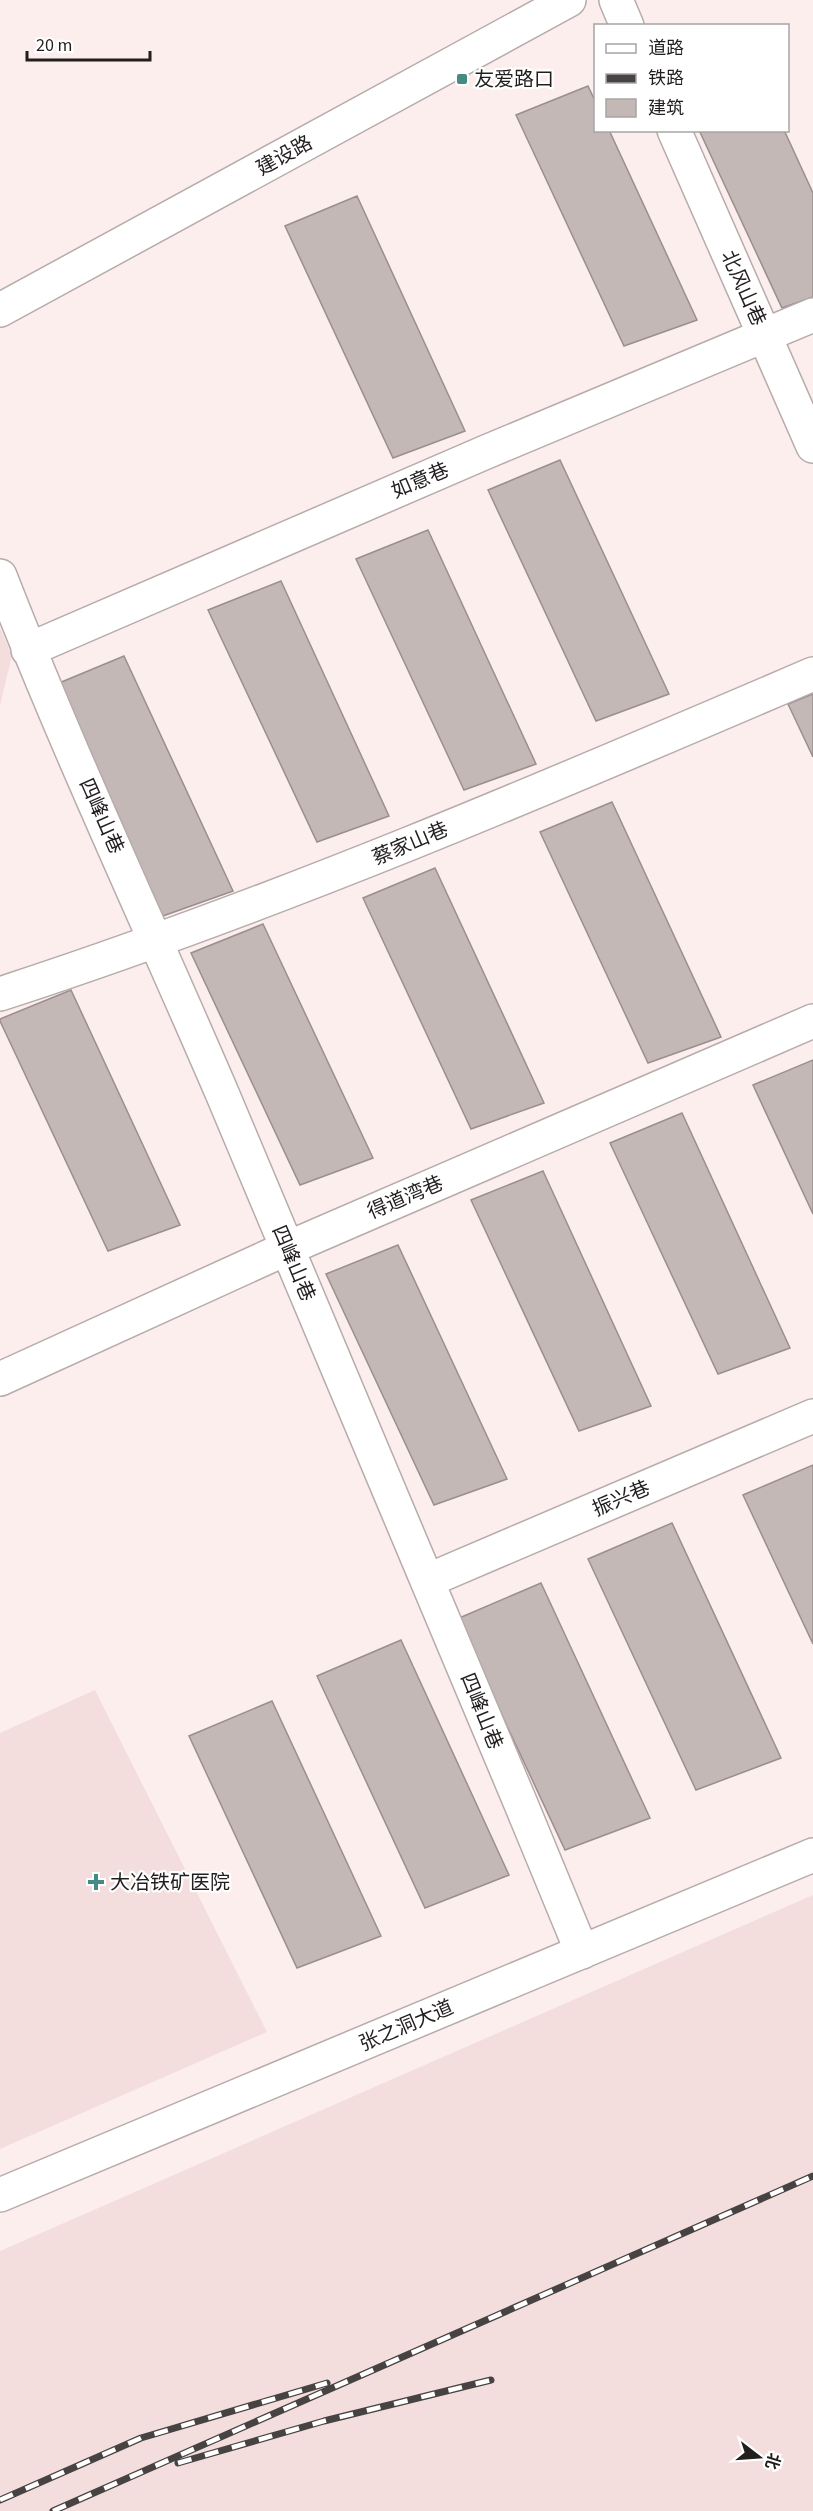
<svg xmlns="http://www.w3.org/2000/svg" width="813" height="2511" viewBox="0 0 813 2511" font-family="'Source Sans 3','Noto Sans SC',sans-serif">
  <rect width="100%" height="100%" fill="#fbeeed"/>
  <path fill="#f4dedd" d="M0,628L12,655L0,706Z
    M95,1690L267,2032L0,2149V1733Z
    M813,1895V2511H0V2251Z"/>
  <path fill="#c4b8b7" stroke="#9a8e8e" stroke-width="1.5" d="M588,86L596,103V130H609L697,320L624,346L516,115Z
    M699,130H784L813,193V297L782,308Z
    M357,196L465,431L393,458L285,226Z
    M560,460L669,694L596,721L488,490Z
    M428,530L536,764L464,790L356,559Z
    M281,581L389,816L317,842L208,610Z
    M124,656L233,891L160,917L52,686Z
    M813,694V757L788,704Z
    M612,802L721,1037L648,1063L540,832Z
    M435,868L544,1103L471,1129L363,898Z
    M263,924L373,1158L300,1185L191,953Z
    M71,990L180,1225L108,1251L0,1021V1019Z
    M813,1060V1214L753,1085Z
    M682,1113L790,1348L718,1374L610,1143Z
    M543,1171L651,1406L579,1431L471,1200Z
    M398,1245L507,1479L434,1505L326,1274Z
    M813,1465V1644L743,1495Z
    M672,1523L781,1758L696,1790L588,1559Z
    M541,1583L650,1818L565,1850L457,1619Z
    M401,1640L509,1875L425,1908L317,1676Z
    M272,1701L381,1936L297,1968L189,1736Z"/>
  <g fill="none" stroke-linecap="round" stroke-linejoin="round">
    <g stroke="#b7abab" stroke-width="36">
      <path id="street" d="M616,0L627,26
        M674,130L813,446
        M0,576C68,751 148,921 222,1093C344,1379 464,1665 582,1952
        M28,650L486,452L813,315
        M0,994C277,904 545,789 813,674
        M0,1379L272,1255L813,1021
        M429,1580L813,1416"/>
    </g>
    <g stroke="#b7abab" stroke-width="36">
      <path id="secondary" d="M0,310L569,0
        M0,2195L813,1855"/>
    </g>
    <use href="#street" stroke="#fff" stroke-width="33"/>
    <use href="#secondary" stroke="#fff" stroke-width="33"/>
    <g stroke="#484343" stroke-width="7">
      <path id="rail" d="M178,2463L324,2421L491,2380
        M0,2500L141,2438L327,2383
        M53,2511L813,2176"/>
    </g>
    <use href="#rail" stroke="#fff" stroke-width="4.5" stroke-dasharray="14" stroke-linecap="butt"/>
  </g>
  <g fill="#448b86" stroke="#fff" stroke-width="2">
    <rect x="456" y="73" width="12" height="12" rx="3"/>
    <path d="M93 1873h6v6h6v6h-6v6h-6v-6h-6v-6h6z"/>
  </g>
  <g text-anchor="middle" stroke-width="4.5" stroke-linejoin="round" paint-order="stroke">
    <g font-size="20" fill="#221e1e" stroke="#fff" text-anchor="start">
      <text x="474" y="86">友爱路口</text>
      <text x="110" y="1889">大冶铁矿医院</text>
    </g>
    <g font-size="20" fill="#221e1e" stroke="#fff">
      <text transform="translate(284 155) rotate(-29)" y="7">建设路</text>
      <text transform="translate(744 288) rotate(66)" y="7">北风山巷</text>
      <text transform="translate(420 480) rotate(-23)" y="7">如意巷</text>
      <text transform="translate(102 816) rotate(66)" y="7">四峰山巷</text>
      <text transform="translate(410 843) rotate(-23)" y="7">蔡家山巷</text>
      <text transform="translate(405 1197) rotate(-23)" y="7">得道湾巷</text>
      <text transform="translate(294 1263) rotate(67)" y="7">四峰山巷</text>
      <text transform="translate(621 1498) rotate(-23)" y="7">振兴巷</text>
      <text transform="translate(482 1711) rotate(68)" y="7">四峰山巷</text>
      <text transform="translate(406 2025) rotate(-23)" y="7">张之洞大道</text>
    </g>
  </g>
  <rect x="594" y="24" width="195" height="108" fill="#ffffff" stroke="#a7a5a5" stroke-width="1.5"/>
  <rect x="606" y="44" width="30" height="9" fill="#ffffff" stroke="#a7a5a5" stroke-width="1.5"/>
  <text x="648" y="54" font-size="18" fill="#221e1e">道路</text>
  <rect x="606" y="74" width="30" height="9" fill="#484343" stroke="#a7a5a5" stroke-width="1.5"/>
  <text x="648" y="84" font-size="18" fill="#221e1e">铁路</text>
  <rect x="606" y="99" width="30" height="18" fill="#c4b8b7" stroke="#a7a5a5" stroke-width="1.5"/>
  <text x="648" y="114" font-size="18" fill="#221e1e">建筑</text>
  <g transform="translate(759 2457) rotate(107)" stroke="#ffffff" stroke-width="4.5" paint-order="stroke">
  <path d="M0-4.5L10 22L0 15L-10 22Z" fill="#221e1e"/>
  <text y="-9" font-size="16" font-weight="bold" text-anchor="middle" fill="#221e1e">北</text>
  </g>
  <path d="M27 51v9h123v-9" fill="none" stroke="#221e1e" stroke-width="3"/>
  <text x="36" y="51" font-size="18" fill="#221e1e" stroke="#ffffff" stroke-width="4.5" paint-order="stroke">20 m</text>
</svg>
